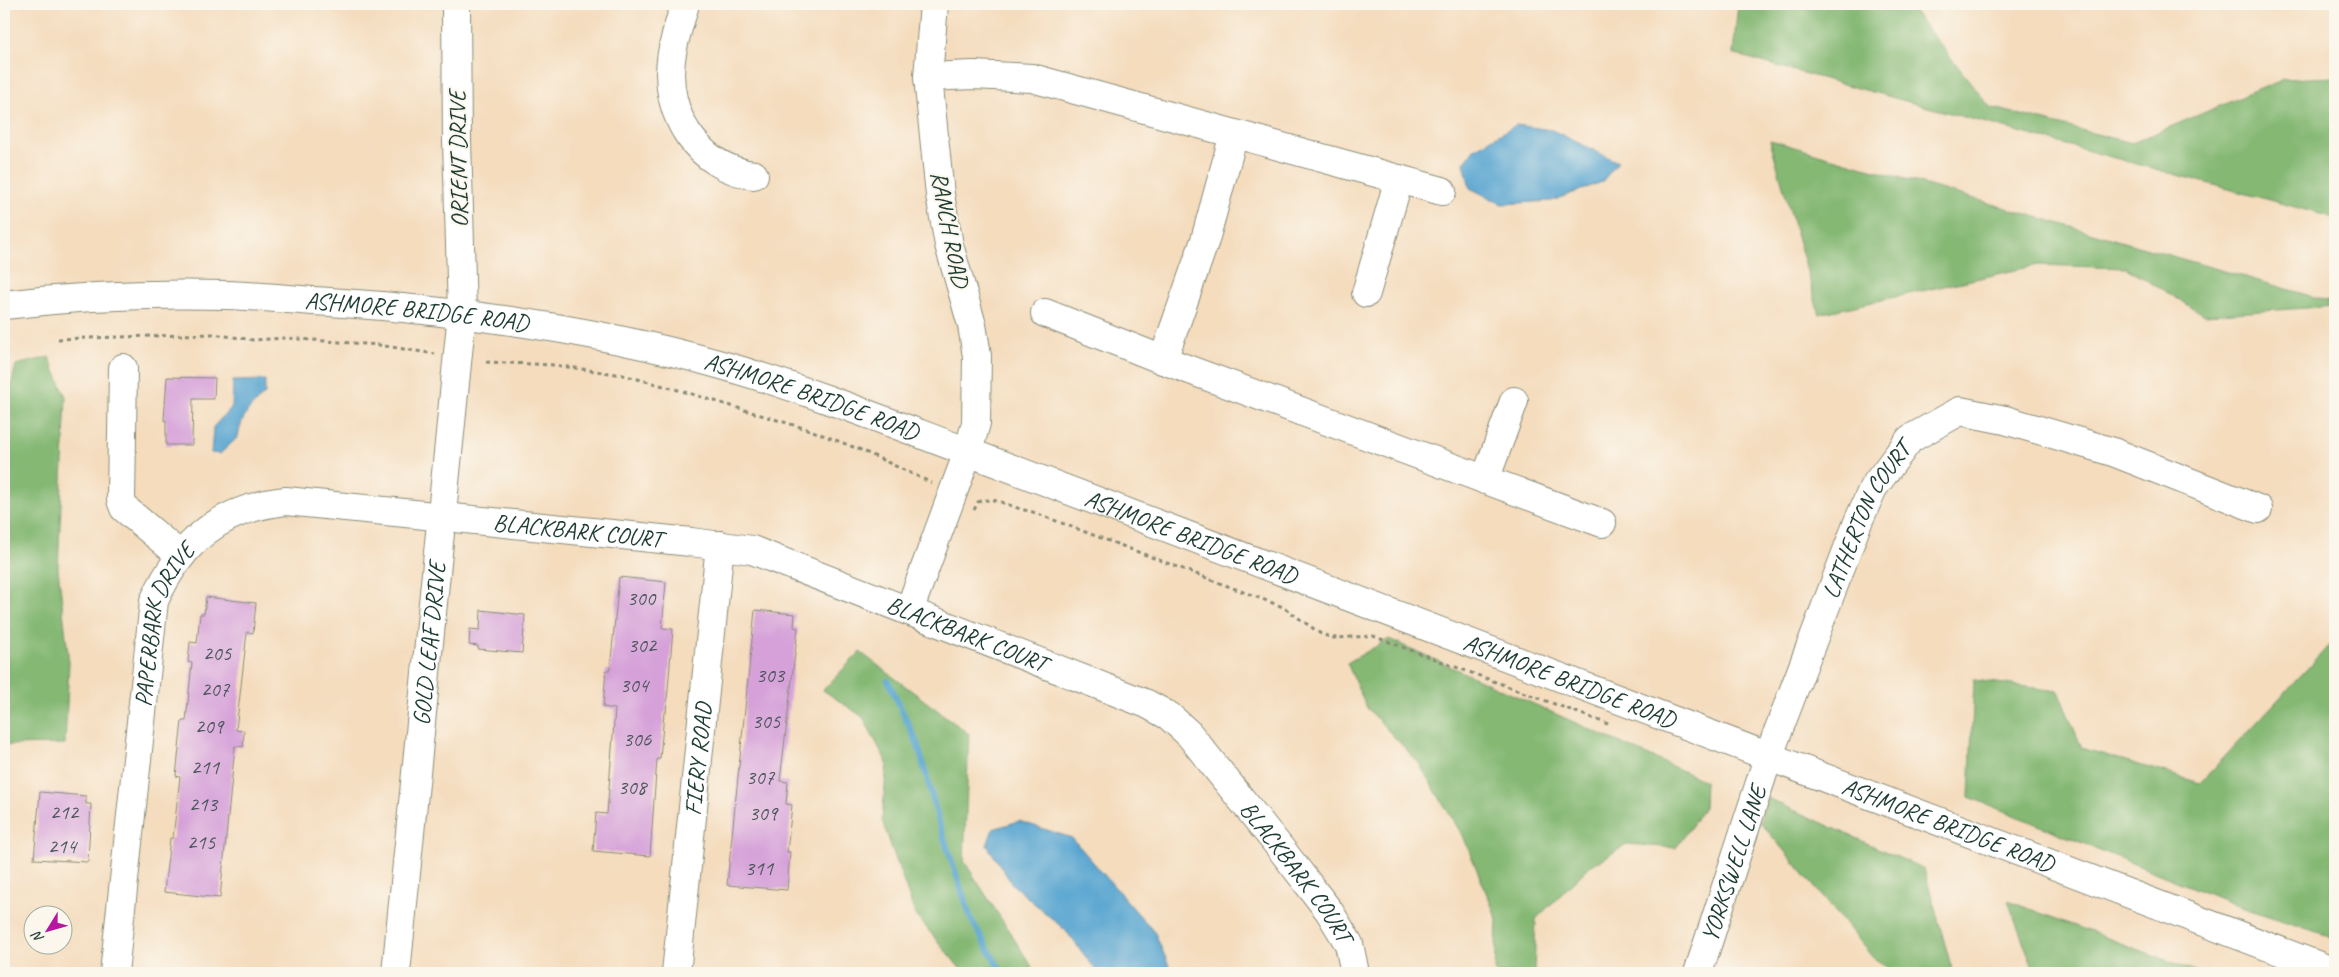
<svg xmlns="http://www.w3.org/2000/svg" width="2339" height="977" viewBox="0 0 2339 977" font-family="Caveat,sans-serif">
  <rect width="100%" height="100%" fill="#fbf7ec"/>
  <filter id="ink" filterUnits="userSpaceOnUse"><feTurbulence type="fractalNoise" baseFrequency=".02" numOctaves="2"/><feDisplacementMap in="SourceGraphic" scale="10" xChannelSelector="R" yChannelSelector="G"/><feConvolveMatrix kernelMatrix="1 2 1 2 8 2 1 2 1" color-interpolation-filters="sRGB"/></filter>
  <filter id="wash" filterUnits="userSpaceOnUse"><feTurbulence type="fractalNoise" baseFrequency=".0096" numOctaves="4" result="noise"/><feDisplacementMap in="SourceGraphic" scale="20" xChannelSelector="R" yChannelSelector="G"/><feGaussianBlur stdDeviation="1.12" result="paint"/><feColorMatrix in="noise" values="0 0 0 0 0 0 0 0 0 0 0 0 0 0 0 0 0 1.4 0 .05"/><feComposite in="paint" operator="in"/></filter>
  <g filter="url(#wash)">
    <rect width="100%" height="100%" fill="#f4dcbd"/>
    <path fill="#84b873" stroke="#527a54" d="M1738,4H1908L1990,107L2132,143L2284,79L2335,77V218L1733,54Z
      M1770,140L2335,303V306L2205,315L2126,268L2038,265L1819,314Z
      M49,357L66,397L58,569L69,662L65,744L4,745V415L16,365Z
      M1389,639L1705,781L1704,808L1676,848L1628,844L1590,866L1536,919L1534,973H1495L1497,919L1464,838L1418,762L1367,708L1347,663Z
      M2335,639V938L2238,906L1969,797L1974,680L2058,691L2082,748L2200,783Z
      M860,652L969,734L964,861L1036,973H964L915,914L882,820L887,763L863,717L823,690Z
      M1767,798L1924,869L1953,973H1897L1875,959L1760,822Z
      M2008,901L2201,973H2035Z"/>
    <path fill="#57a4d0" stroke="#3b7082" d="M1516,125L1552,130L1618,162L1602,182L1552,201L1502,204L1470,188L1464,163L1474,149Z
      M265,380V394C249,408 242,415 238,437L220,454L211,453L213,427L232,407L233,381Z
      M1019,821L1072,838L1155,933L1172,973H1098L1066,931L1012,884L987,845L993,829Z"/>
    <g fill="none" stroke-linecap="round" stroke-linejoin="round">
      <path stroke="#57a4d0" stroke-width="6" d="M888,681L918,745L940,826L971,919L1002,973"/>
    </g>
    <g id="blocks">
      <path fill="#d6a1d9" d="M167,377L215,378L214,399H193L192,445H166V420H164Z
        M619,577L666,582L662,628L673,629L666,713H664L660,759H657L650,856L593,851L596,813L607,814L615,709L603,707L606,670H610Z
        M206,597L256,603L253,633L247,632L243,668L236,730L244,731L243,747L235,746L220,898L164,892L170,838H173L180,777L176,776L182,721H186L192,663L188,662L190,642L197,643L200,614H204Z
        M481,610L525,615L522,653L478,649V646L469,645L470,629L480,630Z
        M755,610L795,614L794,627L798,628L780,781L788,782L786,804L792,805L787,852H790L787,890L727,885Z
        M40,792L86,796V804H91L88,862L34,859Z"/>
    </g>
  </g>
  <g filter="url(#ink)">
    <use href="#blocks" fill-opacity="0" stroke="#8a8c78" stroke-width="1"/>
    <g fill="none" stroke-linecap="round" stroke-linejoin="round">
      <g stroke="#8a8c78" stroke-width="30">
        <g id="minor">
          <path d="M685,4C680,22 673,41 671,60C664,114 698,168 754,175"/>
          <path d="M928,77L973,75L1032,78L1442,191"/>
          <path d="M1366,293L1399,179"/>
          <path d="M1045,313L1163,360L1602,523"/>
          <path d="M1163,360L1205,240L1234,134"/>
          <path d="M123,368L121,500L124,508L181,556"/>
          <path d="M1485,480L1514,401"/>
          <path d="M909,611L968,452L976,423L977,356L972,325L949,245L940,195L928,77L934,4"/>
          <path id="s1" d="M114,973L154,601C181,542 220,508 286,501L691,542L752,550L1147,704L1169,716L1189,734L1285,854L1329,911L1349,944L1355,973"/>
          <path id="s2" d="M396,973L462,313L457,141L456,4"/>
          <path id="s3" d="M676,973L720,545"/>
          <path id="s4" d="M1698,973L1769,755L1858,522L1873,488L1910,439L1960,411L2005,420L2113,452L2258,509"/>
        </g>
      </g>
      <g stroke="#8a8c78" stroke-width="30">
        <g id="major">
          <path id="s5" d="M4,305C78,296 152,293 226,295C261,296 295,300 330,302C463,311 596,329 725,366C808,390 888,422 968,452L2335,972"/>
        </g>
      </g>
      <path stroke="#8a8c78" stroke-width="3" stroke-dasharray="4 4" stroke-linecap="butt" d="M58,339L213,334L253,340L286,338L379,345L435,354
        M486,362L554,365L623,375L682,391L810,430L861,450L932,483
        M974,510L978,502C996,495 1012,509 1030,511L1283,607L1321,634L1333,638L1373,636L1608,724"/>
      <use href="#minor" stroke="#fff" stroke-width="28"/>
      <use href="#major" stroke="#fff" stroke-width="28"/>
    </g>
  </g>
  <g text-anchor="middle" stroke-width="4" stroke-linejoin="round" paint-order="stroke">
    <g font-size="21" fill="#4d565d">
      <text x="641" y="605">300</text>
      <text x="642" y="652">302</text>
      <text x="217" y="660">205</text>
      <text x="770" y="682">303</text>
      <text x="634" y="692">304</text>
      <text x="215" y="696">207</text>
      <text x="766" y="728">305</text>
      <text x="209" y="733">209</text>
      <text x="637" y="746">306</text>
      <text x="205" y="774">211</text>
      <text x="760" y="784">307</text>
      <text x="632" y="794">308</text>
      <text x="203" y="811">213</text>
      <text x="64" y="819">212</text>
      <text x="763" y="820">309</text>
      <text x="201" y="849">215</text>
      <text x="62" y="853">214</text>
      <text x="759" y="875">311</text>
    </g>
    <g font-size="24" fill="#1f3d34" stroke="#fbf7ec">
      <text transform="translate(458 159) rotate(-91)" y="8">ORIENT DRIVE</text>
      <text transform="translate(950 229) rotate(79)" y="8">RANCH ROAD</text>
      <text dy="8" stroke="none"><textPath href="#s5" startOffset="414">ASHMORE BRIDGE ROAD</textPath></text>
      <text dy="8" stroke="none"><textPath href="#s5" startOffset="819">ASHMORE BRIDGE ROAD</textPath></text>
      <text dy="8" stroke="none"><textPath href="#s4" startOffset="484">LATHERTON COURT</textPath></text>
      <text dy="8" stroke="none"><textPath href="#s1" startOffset="842">BLACKBARK COURT</textPath></text>
      <text dy="8" stroke="none"><textPath href="#s5" startOffset="1224">ASHMORE BRIDGE ROAD</textPath></text>
      <text dy="8" stroke="none"><textPath href="#s1" startOffset="354">PAPERBARK DRIVE</textPath></text>
      <text dy="8" stroke="none"><textPath href="#s1" startOffset="1248">BLACKBARK COURT</textPath></text>
      <text dy="8" stroke="none"><textPath href="#s2" startOffset="331">GOLD LEAF DRIVE</textPath></text>
      <text dy="8" stroke="none"><textPath href="#s5" startOffset="1629">ASHMORE BRIDGE ROAD</textPath></text>
      <text dy="8" stroke="none"><textPath href="#s3" startOffset="215">FIERY ROAD</textPath></text>
      <text dy="8" stroke="none"><textPath href="#s5" startOffset="2034">ASHMORE BRIDGE ROAD</textPath></text>
      <text dy="8" stroke="none"><textPath href="#s4" startOffset="115">YORKSWELL LANE</textPath></text>
      <text dy="8" stroke="none"><textPath href="#s1" startOffset="1668">BLACKBARK COURT</textPath></text>
    </g>
  </g>
  <rect width="2339" height="977" fill="none" stroke="#fbf7ec" stroke-width="20"/>
  <g transform="translate(48 930) rotate(233)"><circle r="24" fill="#fbf7ec" stroke="#a3ada2"/>
  <path d="M0-4L9 19L0 12L-9 19Z" fill="#b5179e"/>
  <text y="-8" font-size="14" font-weight="bold" text-anchor="middle" fill="#1f3d34">N</text>
  </g>
</svg>
